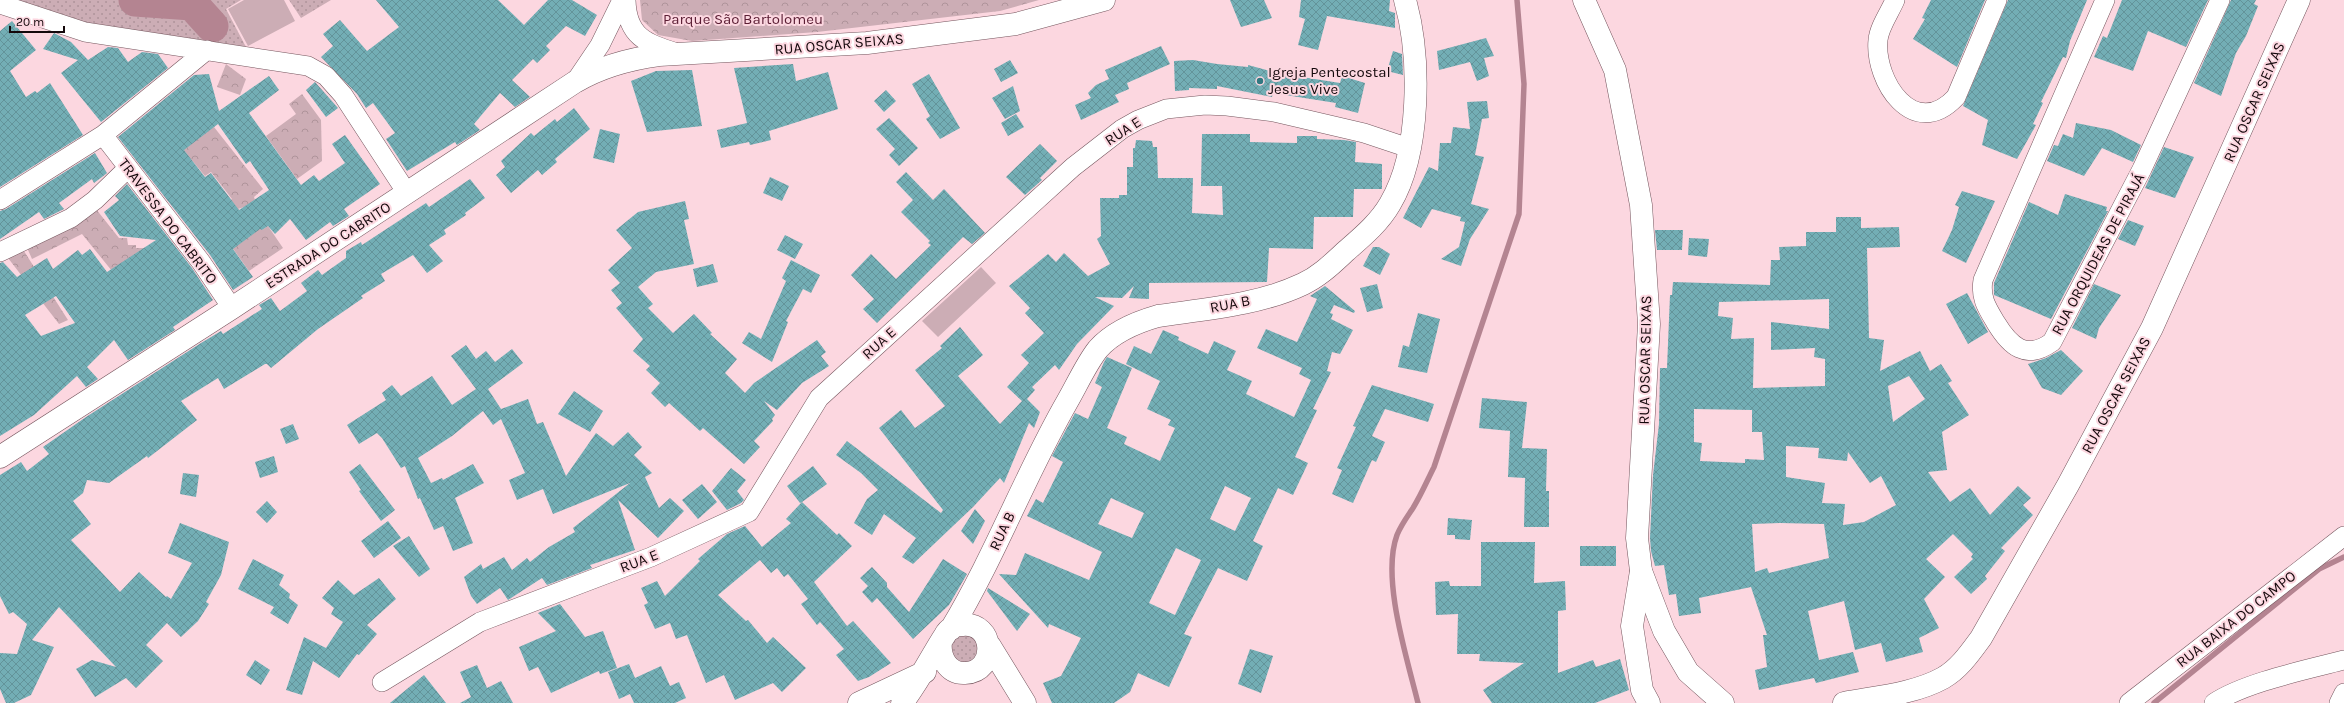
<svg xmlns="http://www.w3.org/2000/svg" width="2344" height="703" viewBox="0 0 2344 703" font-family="Karla,sans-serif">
  <defs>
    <pattern id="forest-crowns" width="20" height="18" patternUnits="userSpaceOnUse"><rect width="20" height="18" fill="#ccadb5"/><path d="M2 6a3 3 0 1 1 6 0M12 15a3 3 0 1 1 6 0" fill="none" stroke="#ae939a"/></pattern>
    <pattern id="park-dots" width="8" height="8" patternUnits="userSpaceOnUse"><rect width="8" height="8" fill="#ccadb5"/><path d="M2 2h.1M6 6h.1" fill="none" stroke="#ae939a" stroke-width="1.8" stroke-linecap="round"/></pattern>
    <pattern id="building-cross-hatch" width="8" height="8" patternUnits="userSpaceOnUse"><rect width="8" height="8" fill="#73aeb5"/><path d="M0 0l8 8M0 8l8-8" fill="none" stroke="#63949a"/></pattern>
  </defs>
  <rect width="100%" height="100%" fill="#fcd7e0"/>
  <path fill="#ccadb5" d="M244,0H284L295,21L248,46L228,9Z
    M981,267L996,283L938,337L922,321Z"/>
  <path fill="url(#forest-crowns)" d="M640,0H1039L1000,11L817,32L692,41L658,35L642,20Z
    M226,64L246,79L240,95L217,87Z
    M302,94L321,120L322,161L297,179L266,136L296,114L289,104Z
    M214,127L263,189L254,197L256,203L235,210L262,230L268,226L283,248L249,271L222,233L223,206L232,199L211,172L205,176L177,142Z
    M92,204L119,238H127L128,245H136V248H145L112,271L82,234L32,259L25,243Z
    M22,248L68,320L59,324L8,258Z"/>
  <path fill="url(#park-dots)" d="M16,0H241L226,9L246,47L88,23Z
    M289,0H331L301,18Z
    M951 649a14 14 0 1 1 28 0a14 14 0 1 1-28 0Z"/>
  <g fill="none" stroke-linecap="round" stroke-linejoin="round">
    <path stroke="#b48491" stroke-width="5.5" d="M1418,703C1407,658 1381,578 1397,535C1401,525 1407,517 1413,508C1421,495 1427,481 1434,467L1519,214L1524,84L1517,0
      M2154,703L2319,569L2344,557"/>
    <path stroke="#b48491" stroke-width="33" d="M135,0L192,4L212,26"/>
  </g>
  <path fill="url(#building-cross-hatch)" fill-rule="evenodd" d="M376,0H498L524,25L548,0H572L597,15L585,36L566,26L546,46L550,50L537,63L533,59L512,80L530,97L515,107L500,93L474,124L480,130L457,145L455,142L407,171L386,139L395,133L373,103L366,108L357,94L321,57L333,46L323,34L340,20L367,51L399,27Z
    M1230,0H1264L1272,18L1241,27Z
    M1301,0H1390L1389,11L1395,13V28L1327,16L1318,50L1298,45L1305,19L1299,17Z
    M1931,0H1985L1957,67L1913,39L1925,19L1922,18Z
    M2008,0H2087L2070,41L2066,58L2063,57L2041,102L2043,103L2033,124L2036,125L2017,159L1982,145L1988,120L1963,106Z
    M2122,0H2208L2186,47L2148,31L2133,71L2094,57L2103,36L2107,38Z
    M2231,0H2256L2254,4L2258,6L2246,36L2236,53L2221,96L2194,83Z
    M12,21L36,50L10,71L26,97L35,91L37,93L50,83L83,135L0,187V31Z
    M54,33L71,42L88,60L108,47L118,48L128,62L142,52L158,54L168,68L101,122L61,73L78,60L43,49Z
    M1486,38L1494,56L1484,58L1489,76L1477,81L1470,62L1439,70L1437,51Z
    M1161,46L1170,64L1127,83L1129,89L1115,95L1119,102L1081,120L1075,105L1091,98L1088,93L1096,85L1109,79L1105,70Z
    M1393,51L1402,54L1403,75L1387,71Z
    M1010,60L1018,73L1001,82L994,69Z
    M1193,60L1217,64L1248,67V65L1277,73L1340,83L1342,76L1365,83L1358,113L1335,107L1336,103L1273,93L1272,97L1217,86V89L1189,88V90L1175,91L1174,61Z
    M793,64L796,81L828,72L838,109L769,131L771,140L750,145L749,142L721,148L717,130L747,123L734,68Z
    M692,70L702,126L647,132L631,81L656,71Z
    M209,74L219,111L269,76L279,90L249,113L301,185L314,175L319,181L345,163L332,144L345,135L380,184L344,209L349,216L333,226L330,222L306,240L290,219L275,234L268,226L262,230L260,229L233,249L253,277L233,290L210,255L118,137L194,75ZM218,124L246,164L250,161L269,190L239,210L211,173L205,177L184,150Z
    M929,74L960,128L940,139L926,119L930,116L912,84Z
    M315,82L338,108L326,117L306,90Z
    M1013,86L1020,111L1005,119L992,98Z
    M886,90L896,101L884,112L874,101Z
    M1487,101L1489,118L1482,119L1475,155L1484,157L1471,204L1489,209L1470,239L1461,266L1441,259L1459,247L1465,222L1460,221L1461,217L1432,209L1421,228L1403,218L1429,167L1438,171L1440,143H1451L1453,127L1470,129L1467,102Z
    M574,108L590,129L555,159L557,162L542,175L538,170L511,193L496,175L505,167L501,161L531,133L534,136L555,119L557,122Z
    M1016,114L1024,127L1008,136L1001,123Z
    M889,118L918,148L899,166L889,155L895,149L876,129Z
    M2076,123L2111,130L2141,145L2133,162L2102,148L2084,176L2047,161L2054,145L2058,146L2063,134L2073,138Z
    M600,129L620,134L614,163L593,158Z
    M1202,134H1250V142L1297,143V136H1317V139L1344,140L1356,142L1355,162L1382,164V189H1354L1353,217H1314L1313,249L1269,248L1267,282L1149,283V299L1129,298L1134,286L1122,298L1095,297L1114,306L1077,344L1059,370L1055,365L1032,387L1035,390L1027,399L1040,412L1034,428L1029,423L1004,483L1000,478L973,507L913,564L902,557L916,538L884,514L872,535L854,523L867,499L878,490L861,473L836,455L847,441L941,513L943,510L879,428L901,410L915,428L945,406L915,370L942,348L940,346L960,327L983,355L958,376L1000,424L1022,401L1007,387L1029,363L1021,355L1044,333L1025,313L1030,308L1009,286L1048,254L1056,262L1064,253L1088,276L1110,264L1097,239L1101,236L1100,198H1119V195H1127V167H1133V148H1135L1136,140L1152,141L1153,147H1157L1158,178H1193L1192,213L1223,215L1222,186H1201Z
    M1040,144L1057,161L1040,178L1042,180L1025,195L1006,177Z
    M2164,147L2194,157L2175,198L2145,188Z
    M95,153L107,173L102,177L94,183L92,179L59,203L64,209L44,219L39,212L0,239V211L6,209Z
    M906,172L933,200L944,189L985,233L972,244L963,237L877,323L863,309L874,299L851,275L871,254L896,279L931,245L928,243L930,241L901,212L913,200L896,182Z
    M770,177L789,186L782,201L763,193Z
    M470,179L485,198L465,213L466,215L444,230L446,234L429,245L443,261L427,273L413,255L381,274L385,281L361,296L363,298L318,329L271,368L267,364H265L224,389L218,378L181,401L197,420L148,458L147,456L109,483L87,480L83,493L73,501L91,524L71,540L120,592L139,572L166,597L167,596L171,599L192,563L168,553L180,523L229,542L221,575L206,602L209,604L198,621L181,637L167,623L146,645L163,661L136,688L126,678L95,697L76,669L92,660L116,667L59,607L32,640L54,647L31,695L14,703H6L0,689V653L17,654L27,624L13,612L9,614L0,596V475L21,462L27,471L49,454L43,447L86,417L201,343L221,331L223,334L262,309L259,305L271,298L280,311L307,291L301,283L318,270L322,275L346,258V251L361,242L362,245L426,203L429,207Z
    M127,184L192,268L213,300L173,327L175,330L128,360L114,340L87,367L98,379L86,387L77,376L34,415L0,436V263L3,262L17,277L47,258L53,269L78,250L82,255L90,249L107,272L156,240L120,236L104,212L119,200L115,196ZM56,296L75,323L41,336L25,315Z
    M1962,191L1995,201L1966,263L1942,251L1952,230L1959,207L1955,205Z
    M2065,194L2107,207L2106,211H2108L2051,319L1994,295V283L2029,202L2058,215Z
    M685,201L689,219L684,220L694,264L656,272L638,287L653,304L648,308L673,333L694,314L712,333L710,334L737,359L725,373L745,393L754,383L817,340L826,352L821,356L829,366L802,383L777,410L764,401L775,415L772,419L773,421L754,441L760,447L744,464L703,428L700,431L669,403L665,407L651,393L660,383L646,370L650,366L633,351L643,339L616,308L622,303L611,290L620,283L608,270L632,248L616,230L638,212Z
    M1836,217H1861V228L1899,227L1900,247L1867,248L1869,338L1884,340L1880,371L1920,351L1930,371L1941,364L1952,381L1948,383L1969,415L1942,432L1947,470L1928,472L1950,502L1970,488L1990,515L2018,486L2031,498L2023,505L2033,515L2001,548L2005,551L1985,576L1987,579L1971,594L1954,577L1973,559L1971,557L1973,554L1953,534L1926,559L1945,577L1924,599L1939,628L1919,638L1923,652L1886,662L1881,643L1855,650L1844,601L1808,611L1819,660L1853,652L1859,672L1816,683L1814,678L1759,690L1755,670L1767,667L1763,635H1767L1751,587L1699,598L1701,613L1679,616L1676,594L1669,595L1664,565L1655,566L1651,551L1650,538L1653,475L1659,424L1660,368H1667L1670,295H1672L1673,282L1770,285L1771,260H1780L1779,247L1806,246V232H1836ZM1829,299V329L1771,322V350L1815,348L1814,357L1825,359V386L1753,388L1754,338L1731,339L1733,318L1718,316L1719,302ZM1909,376L1925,399L1893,422L1888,386ZM1694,409L1752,410V432H1762L1764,460L1745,459V463L1700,461L1702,443L1694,442ZM1786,446L1819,448L1818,458L1847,461L1848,452L1870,483L1881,476L1896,505L1864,522L1843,525L1845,504L1822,503L1825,483L1786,477ZM1780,523L1824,524L1829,558L1769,573L1767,568L1755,572L1752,524Z
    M2128,220L2144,226L2135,246L2118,239Z
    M1655,230H1683L1682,250H1657Z
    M785,235L803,244L795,259L777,250Z
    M1689,238L1709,239L1707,257L1688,255Z
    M1373,247H1379L1390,254L1380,275L1363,266Z
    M791,260L820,275L811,293L803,289L786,321L788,322L772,362L742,343L749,332L761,339L786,281L782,278Z
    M713,264L718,282L697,287L693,269Z
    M1377,284L1383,308L1367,312L1360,288Z
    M2094,284L2121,295L2099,328L2096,339L2072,328Z
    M1325,286L1355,311L1354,313L1334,305L1330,313L1333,314L1331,319L1353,330L1340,354L1332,352L1327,371L1331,372L1313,409L1317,410L1295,457L1308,463L1293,495L1278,488L1253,541L1263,546L1247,581L1218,568L1184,634L1192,637L1169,687L1138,673L1130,692L1114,703H1052L1043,683L1061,676L1081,638L1049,624L1048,628L999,574L1016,575L1025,553L1089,580L1102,552L1027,516L1036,499L1043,503L1063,462L1052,456L1075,413L1088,419L1102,387L1095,383L1104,362L1107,357L1132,368L1107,428L1127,437L1124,444L1160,461L1175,428L1168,425L1171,420L1147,409L1160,381L1126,364L1134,346L1151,354L1163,330L1179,337L1178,340L1208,354L1214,341L1236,351L1227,370L1252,381L1246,394L1294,417L1311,380L1299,374L1302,368L1257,348L1266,329L1297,342L1317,299L1310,296ZM1225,486L1251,498L1235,531L1210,519ZM1111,498L1144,513L1132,538L1098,524ZM1176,548L1201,560L1175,615L1149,603Z
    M1967,293L1988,332L1968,344L1946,304Z
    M1418,313L1440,319L1427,373L1398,367L1403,345L1409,347Z
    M466,345L476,359L486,351L495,362L512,349L523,363L488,389L501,409L528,399L537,424L543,422L566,476L596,433L613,446L628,432L642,447L634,455L652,473L645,477L659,508L670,498L684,511L658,538L618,500L635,550L590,565L592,568L547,585L542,578L508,600L500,588L477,604L471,596L464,577L481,564L483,569L504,557L512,570L527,558L530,562L549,547L575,532L573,528L630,483L553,514L543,489L517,500L509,480L525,473L501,419L493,425L483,411L452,436L418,458L431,483L442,478L443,480L473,464L484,483L455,498L473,543L453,551L443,526L434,530L420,498L418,499L405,466L401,468L382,438L377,433L359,444L347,425L386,400L382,393L392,385L401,396L432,376L452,405L476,389L451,356Z
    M2061,350L2083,371L2061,395L2042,388L2028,364L2046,358Z
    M1372,385L1434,404L1428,422L1385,409L1372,436L1385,442L1376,462L1372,460L1353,503L1332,494L1342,470L1337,468L1356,427L1353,426Z
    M574,391L603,411L590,432L558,414Z
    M1482,398L1527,402L1522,448L1547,449L1546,491H1549V527H1524L1525,478L1508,477L1510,431L1479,428Z
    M293,424L299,439L286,444L280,429Z
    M274,456L278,472L260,478L255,462Z
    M360,464L395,510L381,521L359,491L361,490L349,472Z
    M813,466L827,484L802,502L837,535L839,533L852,546L814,582L847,626L853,621L891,663L869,677L858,681L836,655L844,649L820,622L817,625L801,604L808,599L788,574L784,577L777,568L771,573L760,560L718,595L746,621L748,620L767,643L773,637L806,668L782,692L773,683L735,700L724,675L706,683L687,635L676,639L670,623L655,629L644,605L648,603L641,588L657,581L665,596L700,561L698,559L727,534L745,526L762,547L791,523L786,519L802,502L800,503L787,486Z
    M731,468L746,480L737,491L744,500L741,503L727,510L712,491Z
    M183,473L199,475L196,497L180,494Z
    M702,484L717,502L698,519L682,500Z
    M267,501L277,512L267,523L256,512Z
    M975,509L985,521L973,544L961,531Z
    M1448,518L1472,520L1470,540L1455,539V535H1447Z
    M388,521L401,538L374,558L361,541Z
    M409,536L430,569L419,577L393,546Z
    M1481,542H1535L1534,583L1565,581L1566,610L1558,611V673L1593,660L1596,667L1620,659L1629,690L1595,703H1492L1483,690L1524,663L1479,661L1480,654H1457L1458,614L1436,615L1435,582L1449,581L1450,586H1481Z
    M1580,546H1616V566H1580Z
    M253,559L284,575L279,585L290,594L289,598L298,605L288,624L270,613L274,607L238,589Z
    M943,559L967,574L949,605L913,639L877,598L872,603L862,592L868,586L860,578L872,567L887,583V587L909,612Z
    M379,578L396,599L367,625L377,634L359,655L357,654L339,678L313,661L302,695L286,690L304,637L326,648L343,622L331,614L334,608L322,598L338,580L354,595Z
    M988,588L1030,614L1017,631L987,591Z
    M560,604L585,637L603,631L617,668L600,674L599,671L551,693L538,667L529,671L519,647L556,631L538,613Z
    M1250,649L1273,656L1261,693L1238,684Z
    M255,660L270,670L261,685L246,675Z
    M629,664L635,678L661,666L670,686L679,682L686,698L675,703H634L630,694L619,699L608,672Z
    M477,665L487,688L501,681L513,703H460L471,697L460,672Z
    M424,675L446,703H390Z"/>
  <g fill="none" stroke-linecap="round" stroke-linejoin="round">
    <g stroke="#75565e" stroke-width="20">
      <path id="minor" d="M626,0C627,37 646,43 677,53
        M1895,0C1890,12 1879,27 1878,40C1874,81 1914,142 1956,97L1997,0
        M2105,0L1983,280C1980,298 1987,308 1996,323C2010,346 2026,361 2052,342L2142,169L2220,0
        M0,4L85,32L308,66L326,76L343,95L407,193
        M575,82L600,45L622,0
        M103,135L201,262L232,308
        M0,200L103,135L207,50
        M0,252L71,218L95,200L128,168
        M382,682L480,622L651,557L749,512L819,398L1073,167L1122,129L1138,120L1166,109L1205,105L1227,106L1274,112L1364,133L1409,148
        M2129,703L2344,536
        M2214,703C2246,682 2306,670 2344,660
        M2339,703L2344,693"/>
    </g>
    <g stroke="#75565e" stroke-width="23">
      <path id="tertiary" d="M1641,571L1632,626L1642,690L1649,703
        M951,629C995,556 1025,475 1067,402C1077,385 1086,364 1098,349C1113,332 1137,322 1158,316C1206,309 1259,305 1303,284C1320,276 1333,263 1346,251C1362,237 1379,223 1390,204C1421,152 1421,57 1405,0
        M990,646L1025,703
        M859,703L925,672
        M902,703C919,682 930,658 945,635C948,629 955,625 962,625C995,621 998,672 965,673C948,674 939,657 941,642"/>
    </g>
    <g stroke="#75565e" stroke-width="23">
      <path id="secondary" d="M1584,0L1615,70L1641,205L1649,324L1637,538L1641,571L1664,631L1688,672L1723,703
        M0,457L232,308L575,82C602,66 629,59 659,55L867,43L1016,24L1104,0
        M1844,703C1875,697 1914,694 1943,678C1959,669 1970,653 1981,638L2068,485L2152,328L2299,0"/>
    </g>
    <use href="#minor" stroke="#fff" stroke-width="19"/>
    <use href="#tertiary" stroke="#fff" stroke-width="22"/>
    <use href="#secondary" stroke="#fff" stroke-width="22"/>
  </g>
  <circle fill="#317981" stroke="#fcd7e0" stroke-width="1.5" cx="1260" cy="81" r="4"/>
  <g text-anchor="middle" stroke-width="4" stroke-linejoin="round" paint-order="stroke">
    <g font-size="15" fill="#5a1d33" stroke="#fcd7e0">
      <text x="743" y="24">Parque São Bartolomeu</text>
    </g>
    <g font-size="15" fill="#14080b" stroke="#fcd7e0">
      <text transform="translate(839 44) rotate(-5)" y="5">RUA OSCAR SEIXAS</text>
      <text transform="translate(2254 102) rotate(-66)" y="5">RUA OSCAR SEIXAS</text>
      <text transform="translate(1123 131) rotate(-33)" y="5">RUA E</text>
      <text transform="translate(168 221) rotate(53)" y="5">TRAVESSA DO CABRITO</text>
      <text transform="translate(328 245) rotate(-33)" y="5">ESTRADA DO CABRITO</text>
      <text transform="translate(2098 254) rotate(-62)" y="5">RUA ORQUIDEAS DE PIRAJÁ</text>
      <text transform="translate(1230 304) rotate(-11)" y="5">RUA B</text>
      <text transform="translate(879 343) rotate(-42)" y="5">RUA E</text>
      <text transform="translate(1645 360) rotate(-89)" y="5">RUA OSCAR SEIXAS</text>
      <text transform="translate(2116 395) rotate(-62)" y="5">RUA OSCAR SEIXAS</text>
      <text transform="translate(1002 531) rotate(-65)" y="5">RUA B</text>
      <text transform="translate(639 561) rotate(-21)" y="5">RUA E</text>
      <text transform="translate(2236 619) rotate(-38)" y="5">RUA BAIXA DO CAMPO</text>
    </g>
    <g font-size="15" fill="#14080b" stroke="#fcd7e0" text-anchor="start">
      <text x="1268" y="77">Igreja Pentecostal<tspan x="1268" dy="17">Jesus Vive</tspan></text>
    </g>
  </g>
  <path d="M10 26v6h54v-6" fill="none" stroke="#14080b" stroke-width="2"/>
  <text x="16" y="26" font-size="12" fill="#14080b" stroke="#fcd7e0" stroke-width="3" paint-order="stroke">20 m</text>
</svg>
